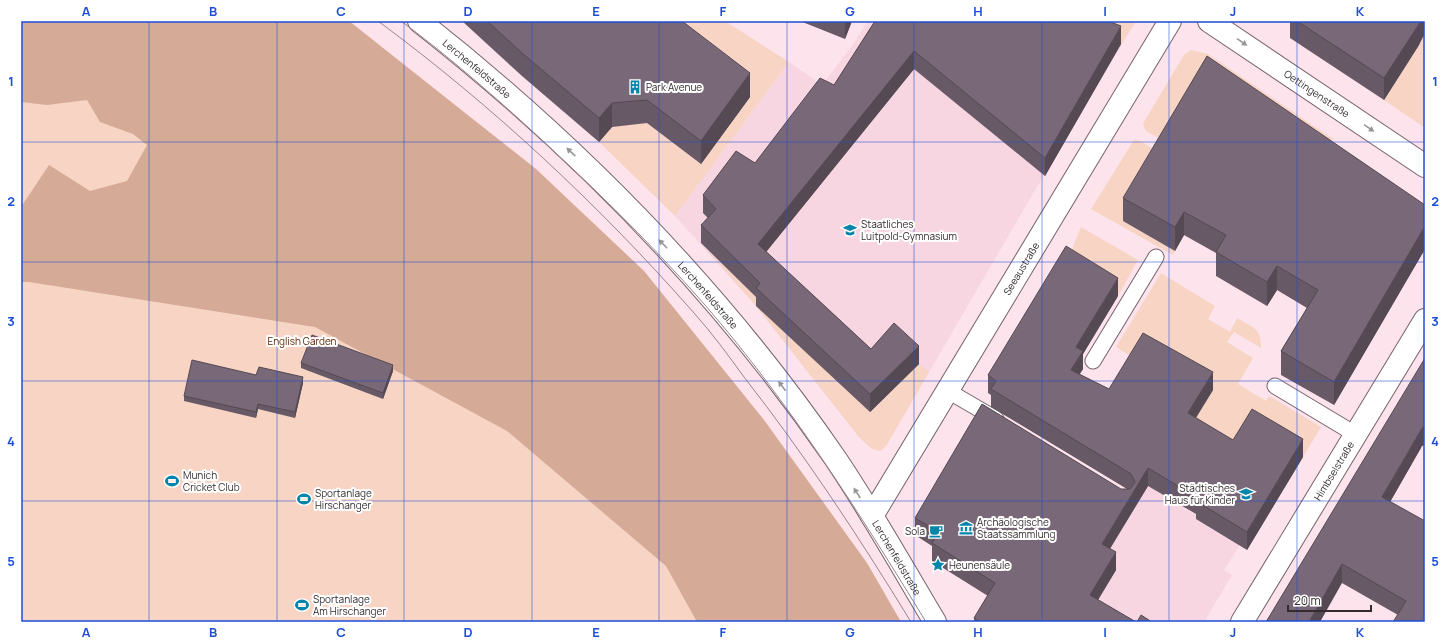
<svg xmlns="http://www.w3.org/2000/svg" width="1446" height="643" viewBox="0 0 1446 643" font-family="Manrope,sans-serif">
  <rect width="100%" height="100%" fill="#fde3ec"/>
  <path fill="#f7d5e1" d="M868,21H1136L1031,197L886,446L880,451L871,448L859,437L756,306L675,216L789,62L822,85L852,46Z
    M1148,486L1198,516L1196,519L1240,545L1224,570L1232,575L1204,622H1106L1090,613L1116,570L1102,561Z"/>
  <path fill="#f7d4c4" d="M21,21H349L536,169L644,271L764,420L867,563L901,622H21Z
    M651,21H725L789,62L675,216L599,142L612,127Z
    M1065,21H1136L1121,44Z
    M1425,33V128L1384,100L1419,45Z
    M1191,50L1208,54L1333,139L1325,150L1169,144L1146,131L1143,125L1145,120L1184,55Z
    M1134,140L1140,141L1163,155L1124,221L1175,251L1173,255L1091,209Z
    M1081,227L1138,260L1118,296L1066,264Z
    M701,243L870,411L919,364L929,372L886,446L880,451L871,448L859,437L756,306Z
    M1161,273L1215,306L1208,319L1230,332L1237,318C1253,328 1261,327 1261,348L1234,332L1227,342L1253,358L1238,384L1266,401L1269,396L1321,427L1303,457L1233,458L1137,360L1116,347Z"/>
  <path fill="#d5ab97" d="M21,21H349L536,169L644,271L764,420L867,563L901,622H697L666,566L507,431L315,327L29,282H21V207L49,165L90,191L127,181L147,145L133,134L100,122L87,100L47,105L21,102Z"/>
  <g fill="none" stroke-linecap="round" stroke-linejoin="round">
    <g stroke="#786269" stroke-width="17">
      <path id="lane" d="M1093,361L1156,257
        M1275,386L1355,434
        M948,391L996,419"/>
    </g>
    <g stroke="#786269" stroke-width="24">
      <g id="street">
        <path id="s1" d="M419,21C578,146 720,291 835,458C871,511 902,567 935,622"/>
        <path id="s2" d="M872,516L1170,21"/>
        <path id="s3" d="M1242,622L1425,320"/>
      </g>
    </g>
    <g stroke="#786269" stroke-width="24">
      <g id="secondary">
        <path id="s4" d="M1209,21L1425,166"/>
      </g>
    </g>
    <use href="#lane" stroke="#fff" stroke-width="15"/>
    <use href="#street" stroke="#fff" stroke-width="22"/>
    <use href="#secondary" stroke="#fff" stroke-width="22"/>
    <path stroke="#97868b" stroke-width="1" d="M378,21C493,106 600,206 694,313C712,333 728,355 744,377C805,455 859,537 911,622
      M401,21C443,52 481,85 519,119C584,178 647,239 705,305C789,402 859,512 926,622"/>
  </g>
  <path fill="#685966" d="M462,21H682L750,97L701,164L647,123L612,127L599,142L522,76Z
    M800,21H852L845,39Z
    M875,21L1121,44L1045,176L914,69L766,252L871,349L919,364L870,412L756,306V297L701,243V225L708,218L703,213V195L755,163L834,85Z
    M1290,21H1425L1419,45L1384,100L1290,38Z
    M1123,198L1425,205V249L1334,405L1281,375V351L1307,308L1277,290L1267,306L1216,276V253L1184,235L1175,251L1123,221Z
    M1118,296L1083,354V369L1079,374L1109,389L1213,390L1195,418L1233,440L1303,457L1247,550L1196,519V514L1148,486L1110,549L1116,570L1098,600L1136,622H974V618L988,596L932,561V546L915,535V518L1121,489H1127L991,407V395L988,393V375Z
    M301,363L393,371L383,399L301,368Z
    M256,375L303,383L295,418L258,409L256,418L184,401V396Z
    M1422,446L1390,502L1425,622L1398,615L1342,583L1266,622Z"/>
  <path fill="#554953" d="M845,21H852L845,39Z
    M1421,21H1425V33L1419,45L1384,100V78Z
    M1121,26V44L1045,176V158Z
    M914,51V69L758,262V244Z
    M750,73V97L701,164V141Z
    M612,103V127L599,142V118Z
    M1184,212V235L1175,251V227Z
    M1425,226V249L1334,405V382Z
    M1277,266V290L1267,306V282Z
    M1118,278V296L1083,354V369L1071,388V370L1076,347Z
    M919,346V364L870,412V394Z
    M393,365V371L383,399V393Z
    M1213,372V390L1188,431V413Z
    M303,377V383L295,418V412Z
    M258,404V409L256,418V412Z
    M1425,426V445L1422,446L1382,516V497L1422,428Z
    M1303,439V457L1247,550V532Z
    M1148,468V486L1102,561V544Z
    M1116,552V570L1090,613V595Z
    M1342,564V583L1320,622H1309Z"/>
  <path fill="#796877" stroke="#554953" d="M487,21H682L750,73L701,141L647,100L612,103L599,118L522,53Z
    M875,21H1108L1121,26L1045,158L914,51L758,244L871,349L894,323L919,346L870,394L756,288L760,283L701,225L716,209L703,195L736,151L755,163L820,78L834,85Z
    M1297,21H1421L1384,78Z
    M1207,56L1425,205V226L1334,382L1281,351L1318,290L1277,266L1267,282L1216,252L1226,235L1184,212L1175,227L1123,198Z
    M1066,246L1118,278L1076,347L1083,351L1071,370L1109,389L1143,333L1213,372L1188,413L1233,440L1252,409L1303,439L1247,532L1196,501L1198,498L1148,468L1102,544L1116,552L1090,595L1136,622H980L974,618L995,583L932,543L939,532L915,518L982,404L1121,489H1130L1135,482L1131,474L991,389L996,381L988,375Z
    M312,335L393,365L383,393L301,363Z
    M1425,358V426L1422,428L1382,497L1425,521V622H1393L1406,601L1342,564L1309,622H1266Z
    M192,360L256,375L259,367L303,377L295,412L258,404L256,412L184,396Z
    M1141,615L1152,622H1137Z"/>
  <defs><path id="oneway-solid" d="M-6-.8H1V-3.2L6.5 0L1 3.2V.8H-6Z"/></defs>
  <g fill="#9a9596">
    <use href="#oneway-solid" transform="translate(1242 42) rotate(34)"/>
    <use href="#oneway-solid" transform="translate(1369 128) rotate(34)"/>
    <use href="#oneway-solid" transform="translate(571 152) rotate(-137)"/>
    <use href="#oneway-solid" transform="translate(663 244) rotate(-134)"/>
    <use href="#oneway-solid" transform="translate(782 386) rotate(-127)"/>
    <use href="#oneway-solid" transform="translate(857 493) rotate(-123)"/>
  </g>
  <path fill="none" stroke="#1d4ed8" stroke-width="1" stroke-opacity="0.55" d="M149,21V622M277,21V622M404,21V622M532,21V622M659,21V622M787,21V622M914,21V622M1042,21V622M1169,21V622M1297,21V622M21,142H1425M21,262H1425M21,381H1425M21,501H1425"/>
  <defs>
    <g id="building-bare" transform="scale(1.08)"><path d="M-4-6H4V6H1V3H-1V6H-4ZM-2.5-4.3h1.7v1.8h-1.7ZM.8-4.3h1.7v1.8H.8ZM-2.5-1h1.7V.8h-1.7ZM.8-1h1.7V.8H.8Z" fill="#0585a9" stroke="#fff" stroke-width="2.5" paint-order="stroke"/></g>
    <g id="school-bare" transform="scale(1.08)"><path d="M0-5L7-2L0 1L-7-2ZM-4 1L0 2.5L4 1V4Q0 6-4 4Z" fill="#0585a9" stroke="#fff" stroke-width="2.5" paint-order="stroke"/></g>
    <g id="stadium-bare" transform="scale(1.08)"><path d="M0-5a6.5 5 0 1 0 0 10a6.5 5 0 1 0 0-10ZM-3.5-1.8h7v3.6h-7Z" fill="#0585a9" stroke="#fff" stroke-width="2.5" paint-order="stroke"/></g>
    <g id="museum-bare" transform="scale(1.08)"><path d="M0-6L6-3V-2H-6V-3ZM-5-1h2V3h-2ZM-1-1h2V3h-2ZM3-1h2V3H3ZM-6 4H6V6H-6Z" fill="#0585a9" stroke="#fff" stroke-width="2.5" paint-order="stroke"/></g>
    <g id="cafe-bare" transform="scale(1.08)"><path d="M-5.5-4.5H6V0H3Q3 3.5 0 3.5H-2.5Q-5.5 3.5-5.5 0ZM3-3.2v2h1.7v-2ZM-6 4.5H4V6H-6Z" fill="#0585a9" stroke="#fff" stroke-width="2.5" paint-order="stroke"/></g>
    <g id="sight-bare" transform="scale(1.08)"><path d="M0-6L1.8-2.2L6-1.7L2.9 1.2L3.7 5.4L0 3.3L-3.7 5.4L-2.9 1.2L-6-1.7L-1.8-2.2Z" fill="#0585a9" stroke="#fff" stroke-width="2.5" paint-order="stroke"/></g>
  </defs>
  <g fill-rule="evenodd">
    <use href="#building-bare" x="635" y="87"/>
    <use href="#school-bare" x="850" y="230"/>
    <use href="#stadium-bare" x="172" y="481"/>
    <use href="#school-bare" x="1246" y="494"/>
    <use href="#stadium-bare" x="304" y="499"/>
    <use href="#museum-bare" x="966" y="528"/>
    <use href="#cafe-bare" x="936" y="531"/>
    <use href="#sight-bare" x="938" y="565"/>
    <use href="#stadium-bare" x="302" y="605"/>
  </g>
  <g text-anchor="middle" stroke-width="4" stroke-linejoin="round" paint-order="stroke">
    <g font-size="10" fill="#342b2e" stroke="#fff">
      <text dy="4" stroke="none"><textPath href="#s1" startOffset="75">Lerchenfeldstraße</textPath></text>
      <text dy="4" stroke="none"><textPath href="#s4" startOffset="130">Oettingenstraße</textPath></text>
      <text dy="4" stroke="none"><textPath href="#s2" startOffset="289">Seeaustraße</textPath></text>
      <text dy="4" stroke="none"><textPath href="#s1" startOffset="399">Lerchenfeldstraße</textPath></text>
      <text dy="4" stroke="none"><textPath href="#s3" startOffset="177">Himbselstraße</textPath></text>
      <text dy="4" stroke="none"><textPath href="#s1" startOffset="723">Lerchenfeldstraße</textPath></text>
    </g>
    <g font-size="10" fill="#342b2e" stroke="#fff" text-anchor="start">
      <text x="646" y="91">Park Avenue</text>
      <text x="861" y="228">Staatliches<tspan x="861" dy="12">Luitpold-Gymnasium</tspan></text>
      <text x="183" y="479">Munich<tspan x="183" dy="12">Cricket Club</tspan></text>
      <text x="1235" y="492" text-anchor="end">Städtisches<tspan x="1235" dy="12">Haus für Kinder</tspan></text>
      <text x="315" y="497">Sportanlage<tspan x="315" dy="12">Hirschanger</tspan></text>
      <text x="977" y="526">Archäologische<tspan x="977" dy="12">Staatssammlung</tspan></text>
      <text x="925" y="535" text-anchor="end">Sola</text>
      <text x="949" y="569">Heunensäule</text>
      <text x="313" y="603">Sportanlage<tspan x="313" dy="12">Am Hirschanger</tspan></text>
    </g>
    <g font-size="10" fill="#582403" stroke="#fff">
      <text x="302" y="345">English Garden</text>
    </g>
  </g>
  <rect width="1446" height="643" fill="none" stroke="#ffffff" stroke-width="44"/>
  <path d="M1288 605v6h83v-6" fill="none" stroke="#342b2e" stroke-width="2"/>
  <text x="1294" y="605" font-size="12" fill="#342b2e" stroke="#ffffff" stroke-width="3" paint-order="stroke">20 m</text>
  <rect x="22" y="22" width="1402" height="599" fill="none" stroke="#1d4ed8" stroke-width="1.5"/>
  <g font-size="13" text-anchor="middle" font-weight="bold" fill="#1d4ed8">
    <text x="86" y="16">A</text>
    <text x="213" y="16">B</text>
    <text x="341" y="16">C</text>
    <text x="468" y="16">D</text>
    <text x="596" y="16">E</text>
    <text x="723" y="16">F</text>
    <text x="850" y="16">G</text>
    <text x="978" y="16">H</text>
    <text x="1105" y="16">I</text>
    <text x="1233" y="16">J</text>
    <text x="1360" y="16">K</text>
    <text x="11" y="86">1</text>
    <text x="1435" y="86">1</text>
    <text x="11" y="206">2</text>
    <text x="1435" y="206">2</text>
    <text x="11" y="326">3</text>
    <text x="1435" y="326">3</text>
    <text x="11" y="446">4</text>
    <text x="1435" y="446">4</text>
    <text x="11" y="566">5</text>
    <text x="1435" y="566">5</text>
    <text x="86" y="637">A</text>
    <text x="213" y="637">B</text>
    <text x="341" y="637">C</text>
    <text x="468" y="637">D</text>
    <text x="596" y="637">E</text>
    <text x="723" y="637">F</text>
    <text x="850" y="637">G</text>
    <text x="978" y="637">H</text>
    <text x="1105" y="637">I</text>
    <text x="1233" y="637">J</text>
    <text x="1360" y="637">K</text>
  </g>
</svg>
